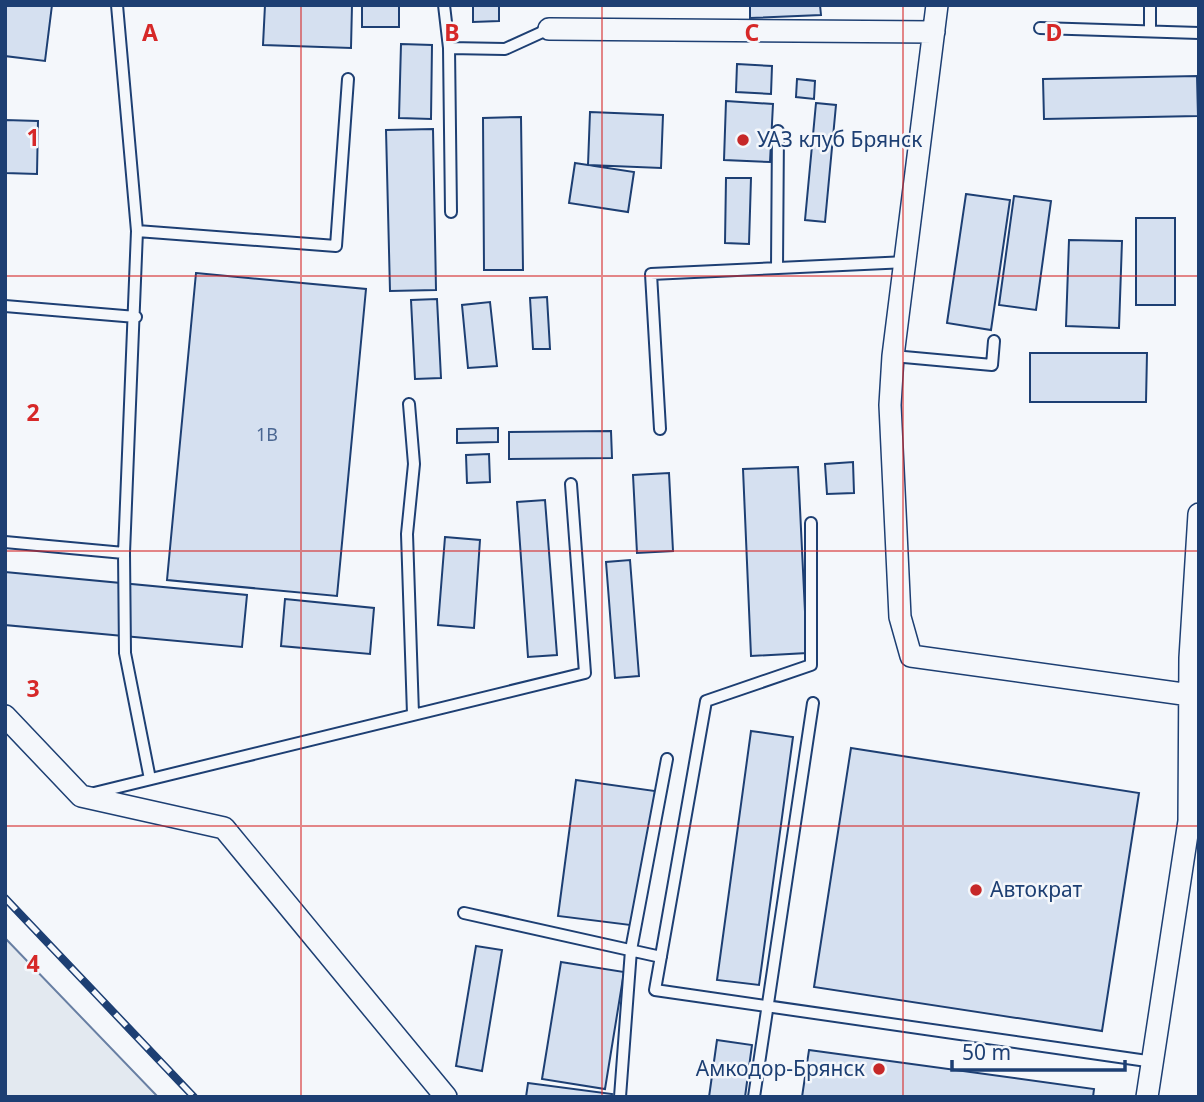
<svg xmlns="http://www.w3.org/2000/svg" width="1204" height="1102" viewBox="0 0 1204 1102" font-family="'Noto Sans',sans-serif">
  <rect width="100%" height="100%" fill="#f4f7fb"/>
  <path fill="#e3e9f0" stroke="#687fa3" stroke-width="2" d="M5,938L158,1097H5Z"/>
  <path fill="#d5e0f0" stroke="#1d3f73" stroke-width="2" d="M5,5H52L45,61L5,56Z
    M265,5H352L351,48L263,45Z
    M362,5H399V27H362Z
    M473,5H499V21L473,22Z
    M750,5H820L821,15L750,18Z
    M401,44L432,45L431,119L399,118Z
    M737,64L772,66L771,94L736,92Z
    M1197,76L1198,116L1044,119L1043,79Z
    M797,79L815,81L814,99L796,97Z
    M726,101L773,104L770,162L724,160Z
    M816,103L836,105L825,222L805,220Z
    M590,112L663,115L661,168L588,165Z
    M521,117L523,270H484L483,118Z
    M5,120L38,121L37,174L5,173Z
    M433,129L436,290L390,291L386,130Z
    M575,163L634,172L628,212L569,203Z
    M726,178H751L749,244L725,243Z
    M966,194L1010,200L991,330L947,323Z
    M1014,196L1051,201L1036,310L999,305Z
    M1136,218H1175V305H1136Z
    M1069,240L1122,241L1119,328L1066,326Z
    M196,273L366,289L337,596L167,580Z
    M547,297L550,349H533L530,298Z
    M437,299L441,378L415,379L411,300Z
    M490,302L497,366L468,368L462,305Z
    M1030,353H1147L1146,402H1030Z
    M498,428V442L457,443V429Z
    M611,431L612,458L509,459V432Z
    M489,454L490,482L467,483L466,455Z
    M853,462L854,493L827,494L825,464Z
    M798,467L807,653L751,656L743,469Z
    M669,473L673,551L637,553L633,475Z
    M545,500L557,655L528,657L517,502Z
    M445,537L480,540L474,628L438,625Z
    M630,560L639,676L615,678L606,562Z
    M5,572L247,595L242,647L5,625Z
    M285,599L374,608L370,654L281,646Z
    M751,731L793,737L759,985L717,980Z
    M851,748L1139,793L1102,1031L814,987Z
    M576,780L655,791L638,926L558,916Z
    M476,946L502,950L482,1071L456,1066Z
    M561,962L624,972L605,1089L542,1079Z
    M717,1040L752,1045L745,1097H709Z
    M809,1050L1094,1089L1093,1097H802Z
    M528,1083L612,1094L611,1097H526Z"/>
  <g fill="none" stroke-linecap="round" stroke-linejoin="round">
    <g stroke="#1d3f73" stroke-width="14">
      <path id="lane" d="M117,5L137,231L124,553L125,653L150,779
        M444,5L449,48L451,212
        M1040,28L1199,33
        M1150,31V5
        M449,48L505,49L549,29
        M137,231L336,246L348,79
        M777,268L778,131
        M5,306L136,317
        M893,356L992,365L994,341
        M409,404L414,464L407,534L413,714
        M660,429L651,274L907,262
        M811,523V665L706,701L655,990L1154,1062
        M5,542L124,553
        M90,794L585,673L571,484
        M464,913L661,957
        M620,1097L631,950L667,759
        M754,1097L813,703"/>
    </g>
    <g stroke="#1d3f73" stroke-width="24">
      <path id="street" d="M937,5L893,356L890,405L900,617L911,656L1190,695
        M549,29L934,32
        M5,716L81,796L224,828L446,1097
        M1147,1097L1189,821L1190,658L1199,514"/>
    </g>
    <use href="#lane" stroke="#f4f7fb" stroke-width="10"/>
    <use href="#street" stroke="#f4f7fb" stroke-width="21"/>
    <g stroke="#1d3f73" stroke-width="8">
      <path id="rail" d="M5,898L194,1097"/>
    </g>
    <use href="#rail" stroke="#f4f7fb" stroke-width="5" stroke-dasharray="16" stroke-linecap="butt"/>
  </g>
  <path fill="none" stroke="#d62828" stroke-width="2" stroke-opacity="0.55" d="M301,5V1097M602,5V1097M903,5V1097M5,276H1199M5,551H1199M5,826H1199"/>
  <g fill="#c62828" stroke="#f4f7fb" stroke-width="2.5">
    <circle cx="743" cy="140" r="7"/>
    <circle cx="976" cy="890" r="7"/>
    <circle cx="879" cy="1069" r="7"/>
  </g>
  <g text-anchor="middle" stroke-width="5" stroke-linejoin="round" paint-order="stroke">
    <g font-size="18" fill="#4b6792">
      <text x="267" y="441">1В</text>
    </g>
    <g font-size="21" fill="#1d3f73" stroke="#f4f7fb" text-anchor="start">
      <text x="757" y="147">УАЗ клуб Брянск</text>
      <text x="990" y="897">Автократ</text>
      <text x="865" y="1076" text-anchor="end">Амкодор-Брянск</text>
    </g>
  </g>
  <g font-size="23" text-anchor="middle" font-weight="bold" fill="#d62828" stroke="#f4f7fb" stroke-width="5" stroke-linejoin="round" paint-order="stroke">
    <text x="150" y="41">A</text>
    <text x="452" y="41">B</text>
    <text x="752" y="41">C</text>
    <text x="1054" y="41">D</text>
    <text x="33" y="146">1</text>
    <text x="33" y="421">2</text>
    <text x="33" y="697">3</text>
    <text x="33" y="972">4</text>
  </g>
  <rect width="1204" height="1102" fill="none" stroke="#1d3f73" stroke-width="14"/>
  <path d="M952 1060v10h173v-10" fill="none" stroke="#1d3f73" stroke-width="3.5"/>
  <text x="962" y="1060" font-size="21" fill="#1d3f73" stroke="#f4f7fb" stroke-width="5" paint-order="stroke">50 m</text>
</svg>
